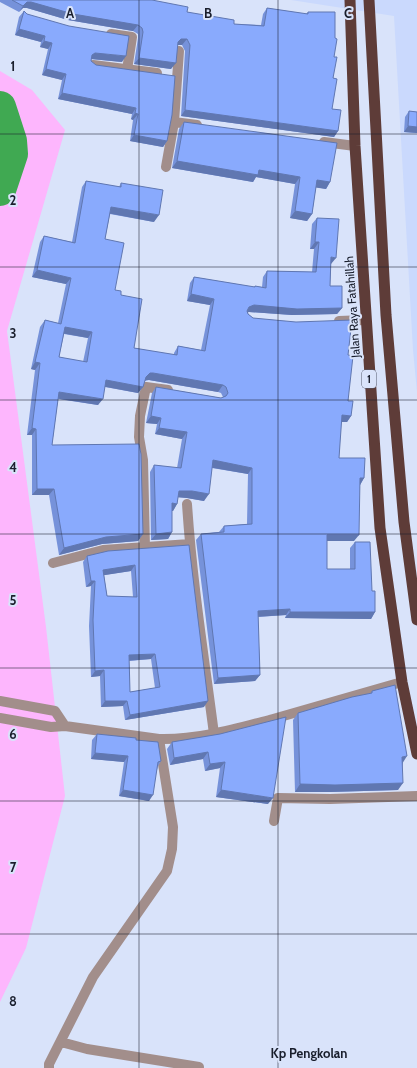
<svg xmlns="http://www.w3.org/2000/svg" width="417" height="1068" viewBox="0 0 417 1068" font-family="Cabin,sans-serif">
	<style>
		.built { fill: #cad9fd }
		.green { fill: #fdb6fd }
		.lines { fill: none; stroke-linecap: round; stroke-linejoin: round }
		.river { stroke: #40a952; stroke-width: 32 }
		.minor { stroke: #a28e8b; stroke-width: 10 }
		.tertiary { stroke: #a28e8b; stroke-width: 10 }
		.trunk { stroke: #5e3c38; stroke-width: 11 }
		.wall { fill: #7692da; fill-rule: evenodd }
		.shaded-wall { fill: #6077b1 }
		.building { fill: #89aafd; stroke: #6077b1; fill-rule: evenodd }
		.grid { fill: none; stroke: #191e2c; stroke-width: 1; stroke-opacity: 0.55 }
		.labels { text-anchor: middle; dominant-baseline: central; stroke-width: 4; stroke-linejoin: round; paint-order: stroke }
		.shield { fill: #d9e3fa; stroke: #53596a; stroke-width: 1 }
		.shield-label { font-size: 11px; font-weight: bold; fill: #191e2c }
		.street-label { font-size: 12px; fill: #191e2c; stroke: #d9e3fa }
		.neighbourhood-label { font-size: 13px; font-weight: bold; fill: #191e2c; stroke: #d9e3fa }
		.grid-label { font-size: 13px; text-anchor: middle; font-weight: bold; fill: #191e2c; stroke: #d9e3fa; stroke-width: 4; stroke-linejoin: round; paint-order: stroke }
	</style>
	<rect width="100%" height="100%" fill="#d9e3fa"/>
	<path class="built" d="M291,0H417V392L413,350L394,16Z"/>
	<path class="green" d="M0,71L32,90L65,130L7,331L46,627L65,796L26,948L0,1002Z"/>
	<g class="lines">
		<path class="river" d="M0,107L11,141L12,154L0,190"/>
		<path class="minor" d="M111,34L132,37L127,70
			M93,65L157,73
			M174,122L197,125
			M324,142L355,146
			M166,167L174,122L179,51
			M339,321L365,320
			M187,504C192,581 204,657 214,734
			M145,548L143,460L139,437L140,416L146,387L168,390
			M53,563L103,550L190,544
			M274,821L278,798L330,799L417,796
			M61,1042L87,1049L199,1067
			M49,1068V1064L93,977L167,871L172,849L173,827L159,739"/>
		<path class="tertiary" d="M0,701L55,711L65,726
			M0,718L51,727L65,726L159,739C198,740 235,729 273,719C316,707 359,694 402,682"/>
		<path class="trunk" d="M350,0L355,146L380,528L402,682L417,754
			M369,0L386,315L404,522L417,620"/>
	</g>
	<path class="wall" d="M0,0H152L187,12L234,24L261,25L263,14L267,8L306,14L308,12L334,57L332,109L338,131L334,137L181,116L185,51L182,45H177L171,69L134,64L138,38V34L133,31L68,20L27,8H23L19,12L0,2Z
		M24,11L27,14L122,62L91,59V61L167,141L163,147L130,141L133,120L131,119L132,114L58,99L62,80L42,75L48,49L40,47L41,42L15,35L19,17Z
		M409,111L417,112V133L404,132L405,117Z
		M184,122L330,182L326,189L316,187L312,214L307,221L290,218L295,184L256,177L253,182L172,168L179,129Z
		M86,181L119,187L121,183L154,222L110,214L105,239L115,290L121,295L134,348L174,355V353L178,346L201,350L210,305L187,301L190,283L194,277L254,287L255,286L262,287L263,277L267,271L312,272L314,249H310L312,224L317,218L331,264L330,286L342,308L337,314L292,315L249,312H247L248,314L253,318L348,355V401L351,416L347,422H341L339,458L364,478L360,485L354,541H327V569H350V548L355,542L372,591L375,612L371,619L285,618L286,615L258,617L260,675L255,681L214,684L196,540L201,534L219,532L224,526L247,524L248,474L212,468L204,501L187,498L178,497L177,504L173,511H172V532L168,539L151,540L150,472L154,465L177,468L182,439L155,434L157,424L146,423L152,393L156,387L221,398L223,397L221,393L218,392L149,380L145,381L143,387L138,393L105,387L98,405L58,399L52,445L143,534L138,541L102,544L59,555L49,495H32V435H27L35,370L31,369L40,327L45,320L58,323L66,284L32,277L40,242L44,236L72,242L82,187ZM64,334L88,338L83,362L59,357Z
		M189,545L204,707L125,720L123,706L101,707L100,676L91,677L89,626L91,586L86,587L83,562L87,556ZM131,571L133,597L107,596L104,575ZM151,659L155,688L130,692L129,661Z
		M372,691L403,763L398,790L330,792H295L293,720L298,713L370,694Z
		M97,734L136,740L161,761L158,766L149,801L119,796L124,762L91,759L92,740Z
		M220,734L268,804L216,797L220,768L205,771L203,759L170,765L167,749L172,742Z"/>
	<path class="shaded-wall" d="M27,2H31L138,25L133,31L68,20L27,8H23L19,12L23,6Z
		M19,29L45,36L41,42L15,35Z
		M181,39H187L182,45H177L178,42Z
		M44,41L52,43L48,49L40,47Z
		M95,53L126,56L122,62L91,59L92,55Z
		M139,58L176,63L171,69L134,64Z
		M46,69L66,74L62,80L42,75Z
		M62,93L136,108L132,114L58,99Z
		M185,110L338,131L334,137L181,116Z
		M135,113L138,114L133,120L131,119Z
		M408,126L417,127V133L404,132Z
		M134,135L167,141L163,147L130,141Z
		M177,161L259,170L300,177L295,184L256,177L253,182L172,168Z
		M317,180L330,182L326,189L312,187Z
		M111,207L159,215L154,222L107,213Z
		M295,211L312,214L307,221L290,218Z
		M315,242H319L314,249H310Z
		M331,257L336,258L331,264H327Z
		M37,270L71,278L66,284L32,277Z
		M191,294L214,299L210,305L187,301Z
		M254,305L342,308L337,314L292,315L249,312L244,314L249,307Z
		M65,327L92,332L88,338L61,333Z
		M35,362L40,363L35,370L31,369Z
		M150,373H153L223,385L218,392L149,380H146L141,383L146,377Z
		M106,380L143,387L138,393L101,386Z
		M59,392L103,399L98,405L54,398Z
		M342,415L351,416L347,422H337Z
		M151,416L161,418L157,424L146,423Z
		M32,428L36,429L32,435H27Z
		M159,428L187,432L182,439L155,434Z
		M213,460L252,468L248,474L208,467Z
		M360,478H364L360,485Z
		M37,489H54L49,495H32Z
		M179,491H192L209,494L204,501L187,498L174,497Z
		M172,503L177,504L173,511L167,510Z
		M172,532L168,539L151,540L156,534Z
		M143,534L138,541L102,544L59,555L64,548L106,537Z
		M327,535H359L354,541H322Z
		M135,565L131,571L99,576L103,570Z
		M91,581H95L91,586L86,587Z
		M290,609L286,615L253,617L258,611Z
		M290,612H375L371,619L285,618Z
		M155,654L151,659L124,661L129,655Z
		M104,670L100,676L91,677L95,671Z
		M260,675L255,681L214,684L218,678Z
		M105,701H127L123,706L101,707Z
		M208,701L204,707L125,720L130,715Z
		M208,752L203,759L170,765L174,758Z
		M95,753L128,756L124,762L91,759Z
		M407,756L402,764V757Z
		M225,762L220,768L205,771L210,764Z
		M403,783L398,790L330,792H295L300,784Z
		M123,790L153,795L149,801L119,796Z
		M221,790L273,798L268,804L216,797Z"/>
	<path class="building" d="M12,0H152L188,7L187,12L234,20V24L264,26L267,8L308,14V12H335V38L337,39L334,57H337L333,78L337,79L332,109L341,110L338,131L185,110L190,45L187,39H181L178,42L176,63L139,58L143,32L142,28L138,25L73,14L31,2H27L23,6Z
		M24,11L27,14L69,26L129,36L126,56L95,53L92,55L91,61L96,65L175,76L172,115L167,141L134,135L138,114L135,113L136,108L62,93L66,74L46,69L52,43L44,41L45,36L19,29Z
		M409,111L417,112V127L408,126Z
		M184,122L337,143L330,182L317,180L312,214L295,211L300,177L259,170L258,175L177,161Z
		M86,181L121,187V183L163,190L159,215L111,207L105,239L124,243L115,290L121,291V295L142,299L134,348L177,355L178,346L205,351L214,299L191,294L194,277L255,287V286L266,288L267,271L316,272L319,242H315L317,218L339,219L336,258L331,257L330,286H342V308L297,309L254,305L249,307L247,311L248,314L253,318L296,322L352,320L348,355L353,356L348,401H353L351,416L342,415L339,458H365L364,478H360L359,535H327V569H355V542H370L372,591H375V612H290V609L258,611L260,675L218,678L201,534L224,532V526L252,524V468L213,460L209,494L192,491H179L177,504L172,503V532L156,534L154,465L181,468L187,432L159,428L161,418L151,416L156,387L221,398L226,396L228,393L226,387L223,385L153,373H150L146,377L143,387L106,380L103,399L59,392L52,445L139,444L141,454L143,534L106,537L64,548L54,489H37L36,429L32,428L40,363L35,362L45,320L61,324L71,278L37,270L44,236L75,243ZM65,327L92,332L87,362L59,357Z
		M189,545L208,701L130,715L127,701H105L104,670L95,671L93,620L95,581H91L87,556L108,551ZM135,565L137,597L107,596L103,570ZM155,654L160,687L130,692L129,655Z
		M395,685L407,756L402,757L403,783L335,785L300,784L298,713L352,697L372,693V691Z
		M286,717L273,798L221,790L225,762L210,764L208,752L174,758L172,742L220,734Z
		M97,734L136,738V740L158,742L161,761L158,762L153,795L123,790L128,756L95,753Z"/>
	<path class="grid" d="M139,0V1068M278,0V1068M0,134H417M0,267H417M0,400H417M0,534H417M0,668H417M0,801H417M0,934H417"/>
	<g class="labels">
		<rect class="shield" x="362" y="370" width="14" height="18" rx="3"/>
		<g class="shield-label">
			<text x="369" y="379">1</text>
		</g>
		<g class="street-label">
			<text transform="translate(352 307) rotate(-94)">Jalan Raya Fatahillah</text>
		</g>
		<g class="neighbourhood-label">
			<text x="309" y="1053">Kp Pengkolan</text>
		</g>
	</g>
	<g class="grid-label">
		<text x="70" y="18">A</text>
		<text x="208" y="18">B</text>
		<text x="348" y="18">C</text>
		<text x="13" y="71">1</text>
		<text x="13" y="205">2</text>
		<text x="13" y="338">3</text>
		<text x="13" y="472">4</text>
		<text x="13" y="605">5</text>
		<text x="13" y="739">6</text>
		<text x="13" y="872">7</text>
		<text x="13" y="1006">8</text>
	</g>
</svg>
